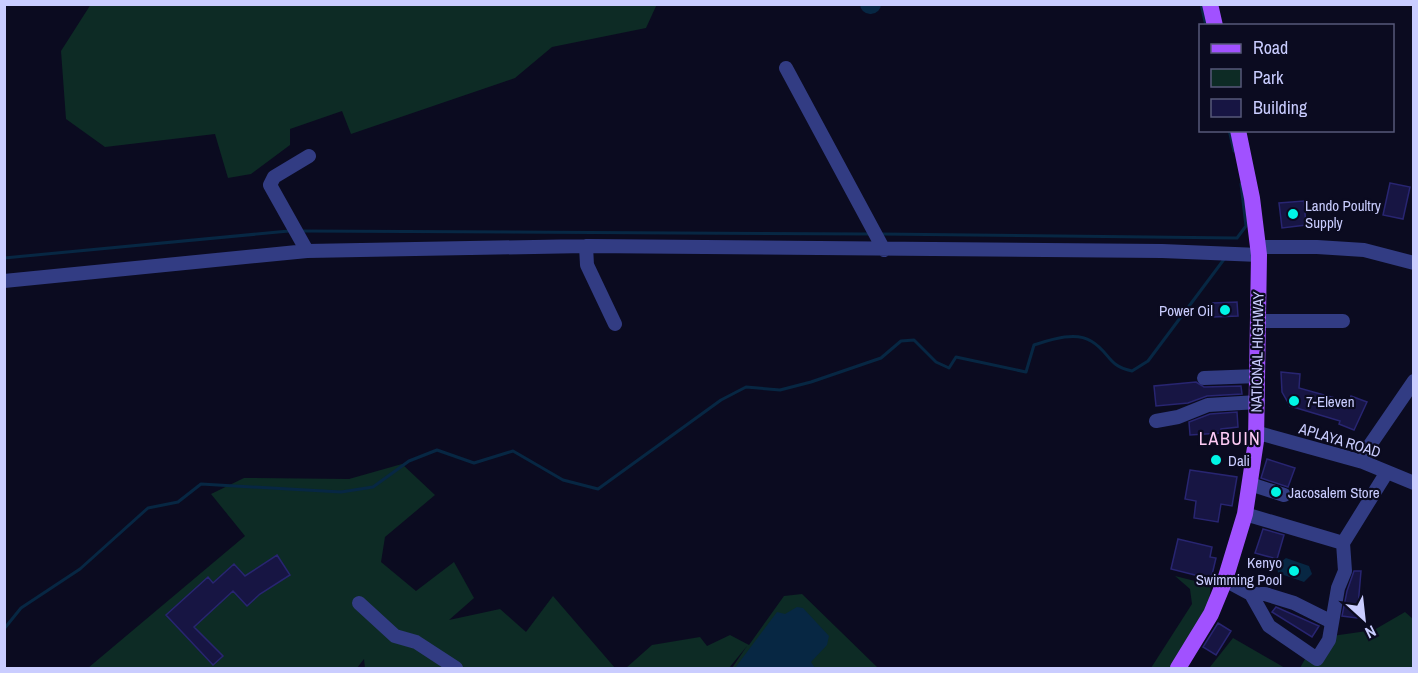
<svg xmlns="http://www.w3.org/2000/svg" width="1418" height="673" viewBox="0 0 1418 673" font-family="'Archivo Narrow',sans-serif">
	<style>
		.green { fill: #0d2b25 }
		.water { fill: #072743 }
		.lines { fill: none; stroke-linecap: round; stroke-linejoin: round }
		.stream { stroke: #072743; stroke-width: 3 }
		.river { stroke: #072743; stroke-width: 20 }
		.building { fill: #171543; stroke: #282571; stroke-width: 1.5 }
		.minor { stroke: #323c83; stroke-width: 14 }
		.major { stroke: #a151ff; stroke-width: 16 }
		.poi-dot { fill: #00f5e5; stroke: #0b0b20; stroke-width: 2 }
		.labels { text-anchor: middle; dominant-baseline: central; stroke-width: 4.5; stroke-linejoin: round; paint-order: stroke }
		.poi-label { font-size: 15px; fill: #cacdff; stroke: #0b0b20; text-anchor: start }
		.street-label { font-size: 15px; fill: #cacdff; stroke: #0b0b20 }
		.quarter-label { font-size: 18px; letter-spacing: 1.5px; fill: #ffccf5; stroke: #0b0b20 }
	</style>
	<rect width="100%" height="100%" fill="#0b0b20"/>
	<path class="green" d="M91,4H657L646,28L552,47L515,78L351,134L342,111L290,129V145L251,174L228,178L215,134L105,147L66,119L61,51Z
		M402,464L435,495L385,537L381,562L416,591L454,562L474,598L449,620L500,609L526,632L553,596L615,668H365L364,659L357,668H88L245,536L211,494L244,478L349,479Z
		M1175,576L1211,585L1208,609L1171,668H1151L1192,604L1190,589Z
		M802,594L878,668H732L747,646L729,668H626L652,645L700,637L707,646L730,635L749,645L784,596Z
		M1405,612L1413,619V668H1300L1305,659L1332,636L1374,630Z
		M1233,638L1285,668H1212L1210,667Z"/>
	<path class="water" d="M1286,558L1309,566L1312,574L1304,582L1278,573L1277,565Z
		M797,607L803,608L829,636L827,645L811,662L815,668H735L777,612L785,614Z"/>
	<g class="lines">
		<path class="stream" d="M1201,4L1206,26
			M1229,130L1234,151
			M302,231L871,234
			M881,234L1237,238L1246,226L1241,184
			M4,258L289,231
			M4,629L21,608L80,569L148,508L178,502L201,484L341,492L373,487L409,461L437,450L474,463L513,451L563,480L598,489L721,400L746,387L780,390L811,382L881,358L901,341L914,340L936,362L949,368L956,357L1026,372L1034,345C1050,340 1075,331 1091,341C1110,352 1107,366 1132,371L1148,361L1225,258"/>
		<path class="river" d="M870,4H871"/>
	</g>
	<path class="building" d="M1390,183L1410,187L1403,219L1383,215Z
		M1304,201L1306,225L1282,228L1279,203Z
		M1237,302L1238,316L1213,317V303Z
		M1281,372L1300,374L1299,388L1349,402L1351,396L1367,402L1354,430L1339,424L1340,421L1290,406L1282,392Z
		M1196,382L1204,387L1241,386L1242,394L1207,396L1188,403L1156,406L1154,386Z
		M1237,412L1238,427L1221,429V433L1190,435L1189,422L1210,414Z
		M1267,459L1295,468L1288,487L1261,478Z
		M1190,470L1237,477L1232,506L1221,504L1218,522L1194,518L1196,501L1185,499Z
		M1263,529L1284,535L1277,559L1255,553Z
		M1178,539L1212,547L1210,557L1216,558L1211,579L1171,569Z
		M277,555L290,575L260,594L247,606L233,591L194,627L223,656L213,665L166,615L208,577L213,583L234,564L245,576Z
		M1354,571H1361L1357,618L1342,616L1347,591Z
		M1276,607L1319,626L1312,637L1272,612Z
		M1218,623L1231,631L1216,655L1203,647Z"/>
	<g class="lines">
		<path class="minor" d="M786,68L884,250
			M586,246L587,265L615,324
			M1258,247H1317L1364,250L1414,263
			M307,251L270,185L274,177L309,156
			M4,281L307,251L586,246L1162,251L1259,255
			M1258,321H1343
			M1204,378L1258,376
			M1156,421L1178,417L1208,405L1258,402
			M1255,432L1363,462L1414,483
			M1363,462L1370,445L1414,381
			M1250,484L1284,495
			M1245,514L1343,543
			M1225,580L1251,594H1265L1294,603L1332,622
			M1251,594L1269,626L1317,659L1329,640L1338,588L1345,571L1343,543L1387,472
			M359,603L395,636L416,642L456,668"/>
		<path class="major" d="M1210,4L1215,26
			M1178,668L1211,614L1225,580L1245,514L1256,441L1259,255L1252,198L1238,130"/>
	</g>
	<g class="poi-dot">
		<circle cx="1293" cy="214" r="6"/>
		<circle cx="1225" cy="310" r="6"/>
		<circle cx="1294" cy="401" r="6"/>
		<circle cx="1216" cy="460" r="6"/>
		<circle cx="1276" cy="492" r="6"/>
		<circle cx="1294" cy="571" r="6"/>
	</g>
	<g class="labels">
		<g class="poi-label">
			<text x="1305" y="205">Lando Poultry<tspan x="1305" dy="17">Supply</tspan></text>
			<text x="1213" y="310" text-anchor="end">Power Oil</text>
			<text x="1306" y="401">7-Eleven</text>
			<text x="1228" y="460">Dali</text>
			<text x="1288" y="492">Jacosalem Store</text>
			<text x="1282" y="562" text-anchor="end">Kenyo<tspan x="1282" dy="17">Swimming Pool</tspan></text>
		</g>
		<g class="street-label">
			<text transform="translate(1257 352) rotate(-89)">NATIONAL HIGHWAY</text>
			<text transform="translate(1340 440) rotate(17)">APLAYA ROAD</text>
		</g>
		<g class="quarter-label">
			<text x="1230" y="438">LABUIN</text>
		</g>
	</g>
	<rect width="1418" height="673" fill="none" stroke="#cacdff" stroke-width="12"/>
	<rect x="1199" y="24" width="195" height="108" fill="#0b0b20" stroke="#575979" stroke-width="1.5"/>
	<rect x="1211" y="44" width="30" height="9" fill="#a151ff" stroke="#575979" stroke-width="1.5"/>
	<text x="1253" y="54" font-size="18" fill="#cacdff">Road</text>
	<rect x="1211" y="69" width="30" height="18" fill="#0d2b25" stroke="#575979" stroke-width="1.5"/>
	<text x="1253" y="84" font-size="18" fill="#cacdff">Park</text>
	<rect x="1211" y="99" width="30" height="18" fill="#171543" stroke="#575979" stroke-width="1.5"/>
	<text x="1253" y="114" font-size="18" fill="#cacdff">Building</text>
	<g transform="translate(1364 619) rotate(153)" stroke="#0b0b20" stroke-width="4.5" paint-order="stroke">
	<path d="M0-4.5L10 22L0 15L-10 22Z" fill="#cacdff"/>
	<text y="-9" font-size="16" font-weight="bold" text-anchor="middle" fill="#cacdff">N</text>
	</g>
</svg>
